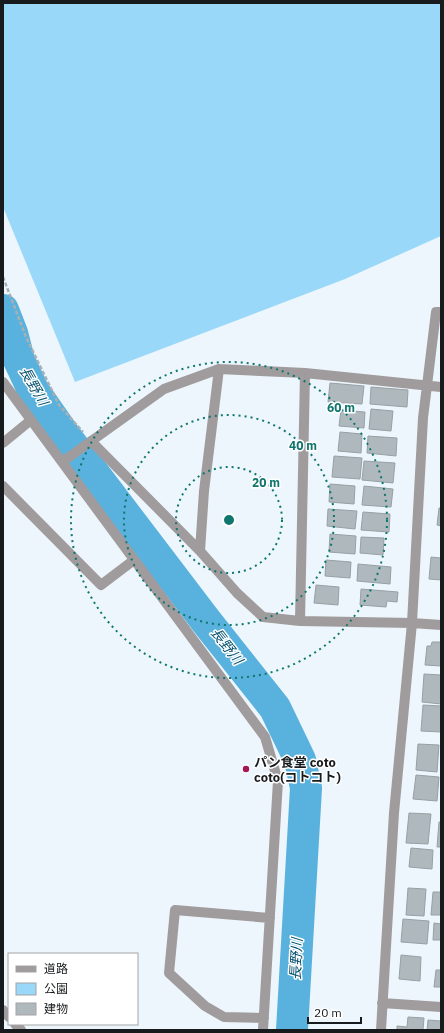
<svg xmlns="http://www.w3.org/2000/svg" width="444" height="1033" viewBox="0 0 444 1033" font-family="'IBM Plex Sans','Noto Sans JP',sans-serif">
	<style>
		.green { fill: #9ad8fa }
		.lines { fill: none; stroke-linecap: round; stroke-linejoin: round }
		.river { stroke: #59b1dd; stroke-width: 32 }
		.building { fill: #aeb8bd; stroke: #96a0a5 }
		.path { stroke: #a8b0b5; stroke-width: 2.5; stroke-dasharray: 4 2; stroke-linecap: butt }
		.street { stroke: #a09b9c; stroke-width: 10 }
		.ring { fill: none; stroke: #0f766e; stroke-width: 2; stroke-dasharray: 2 4 }
		.poi-dot { fill: #a51658; stroke: #fff; stroke-width: 1.5 }
		.labels { text-anchor: middle; dominant-baseline: central; stroke-width: 3; stroke-linejoin: round; paint-order: stroke }
		.poi-label { font-size: 13px; font-weight: bold; fill: #181b1d; stroke: #fff; text-anchor: start }
		.water-label { font-size: 14px; font-style: italic; fill: #06516e; stroke: #fff }
		.centre { fill: #0f766e; stroke: #fff; stroke-width: 2 }
		.ring-label { font-size: 12px; text-anchor: middle; font-weight: bold; fill: #0f766e; stroke: #fff; stroke-width: 3; stroke-linejoin: round; paint-order: stroke }
	</style>
	<rect width="100%" height="100%" fill="#ecf6fc"/>
	<path class="green" d="M3,3H441V236L345,279L75,382L3,207Z"/>
	<g class="lines">
		<path class="river" d="M3,310L12,333L19,360L33,390L63,433L206,621L275,708L300,760L306,788L292,1030"/>
	</g>
	<path class="building" d="M330,383L364,386L362,404L328,402Z
		M371,387L408,390L407,407L370,404Z
		M371,409L393,411L391,431L369,429Z
		M341,410L365,412L364,428L339,426Z
		M340,432L362,434L361,453L338,451Z
		M368,436L397,438L396,456L367,453Z
		M334,456L362,458L360,479L332,477Z
		M364,461L395,463L393,483L362,480Z
		M330,484L355,486L354,504L329,502Z
		M364,486L393,489L391,507L362,505Z
		M439,508H441V526L437,525Z
		M328,509L357,511L355,529L327,526Z
		M363,512L390,514L389,532L361,530Z
		M330,534L356,536L355,554L329,552Z
		M361,537L384,538L383,555L360,553Z
		M431,557L441,558V580L429,579Z
		M326,560L351,562L350,578L325,576Z
		M358,564L391,567L390,584L357,581Z
		M316,585L339,587L338,605L314,603Z
		M361,589L398,592L397,602L387,601L386,607L360,605Z
		M432,642H441V666L425,665L427,646H431Z
		M424,674L441,675V704L422,702Z
		M423,705L441,706V732L421,731Z
		M418,744L439,745L437,772L416,770Z
		M416,775L439,777L437,801L413,799Z
		M409,813L431,814L428,844L406,843Z
		M439,822H441V847H437Z
		M411,848L433,850L432,869L409,867Z
		M408,888L426,889L424,916L406,915Z
		M433,892H441V915H431Z
		M403,919L429,921L427,944L401,942Z
		M434,923L441,924V940H433Z
		M401,955L421,957L420,981L399,979Z
		M436,970H441V987H434Z
		M408,1017L424,1018L423,1030H397V1026L407,1027Z
		M428,1020L441,1021V1030H427Z"/>
	<g class="lines">
		<path class="path" d="M3,277L26,337L59,405L83,432"/>
		<path class="street" d="M219,369L204,491L200,551L237,593L263,617L300,621L412,623L441,625
			M3,382L265,737L278,781L263,1030
			M91,441L200,551
			M3,443L31,420
			M62,462L164,389L219,369L305,373L441,387
			M3,486L101,585L134,560
			M300,621L305,373
			M382,1003L441,1007
			M3,1010L9,1017
			M264,1018L224,1017L205,1006L169,973L175,910L270,918
			M15,1024L21,1030
			M381,1030L394,813L412,623L423,418L436,312H441"/>
	</g>
	<g class="ring">
		<circle cx="229" cy="520" r="53"/>
		<circle cx="229" cy="520" r="105"/>
		<circle cx="229" cy="520" r="158"/>
	</g>
	<circle class="poi-dot" cx="246" cy="769" r="4"/>
	<g class="labels">
		<g class="poi-label">
			<text x="254" y="762">パン食堂 coto<tspan x="254" dy="15">coto(コトコト)</tspan></text>
		</g>
		<g class="water-label">
			<text transform="translate(34 386) rotate(60)">長野川</text>
			<text transform="translate(227 646) rotate(52)">長野川</text>
			<text transform="translate(296 959) rotate(-87)">長野川</text>
		</g>
	</g>
	<circle cx="229" cy="520" r="6" class="centre"/>
	<g class="ring-label">
		<text x="341" y="412">60 m</text>
		<text x="303" y="450">40 m</text>
		<text x="266" y="487">20 m</text>
	</g>
	<rect width="444" height="1033" fill="none" stroke="#181b1d" stroke-width="8"/>
	<rect x="8" y="953" width="130" height="72" fill="#ffffff" stroke="#a3a4a5"/>
	<rect x="16" y="966" width="20" height="6" fill="#a09b9c" stroke="#a3a4a5"/>
	<text x="44" y="973" font-size="12" fill="#181b1d">道路</text>
	<rect x="16" y="983" width="20" height="12" fill="#9ad8fa" stroke="#a3a4a5"/>
	<text x="44" y="993" font-size="12" fill="#181b1d">公園</text>
	<rect x="16" y="1003" width="20" height="12" fill="#aeb8bd" stroke="#a3a4a5"/>
	<text x="44" y="1013" font-size="12" fill="#181b1d">建物</text>
	<path d="M308 1017v6h53v-6" fill="none" stroke="#181b1d" stroke-width="2"/>
	<text x="314" y="1017" font-size="12" fill="#181b1d" stroke="#ffffff" stroke-width="3" paint-order="stroke">20 m</text>
</svg>
